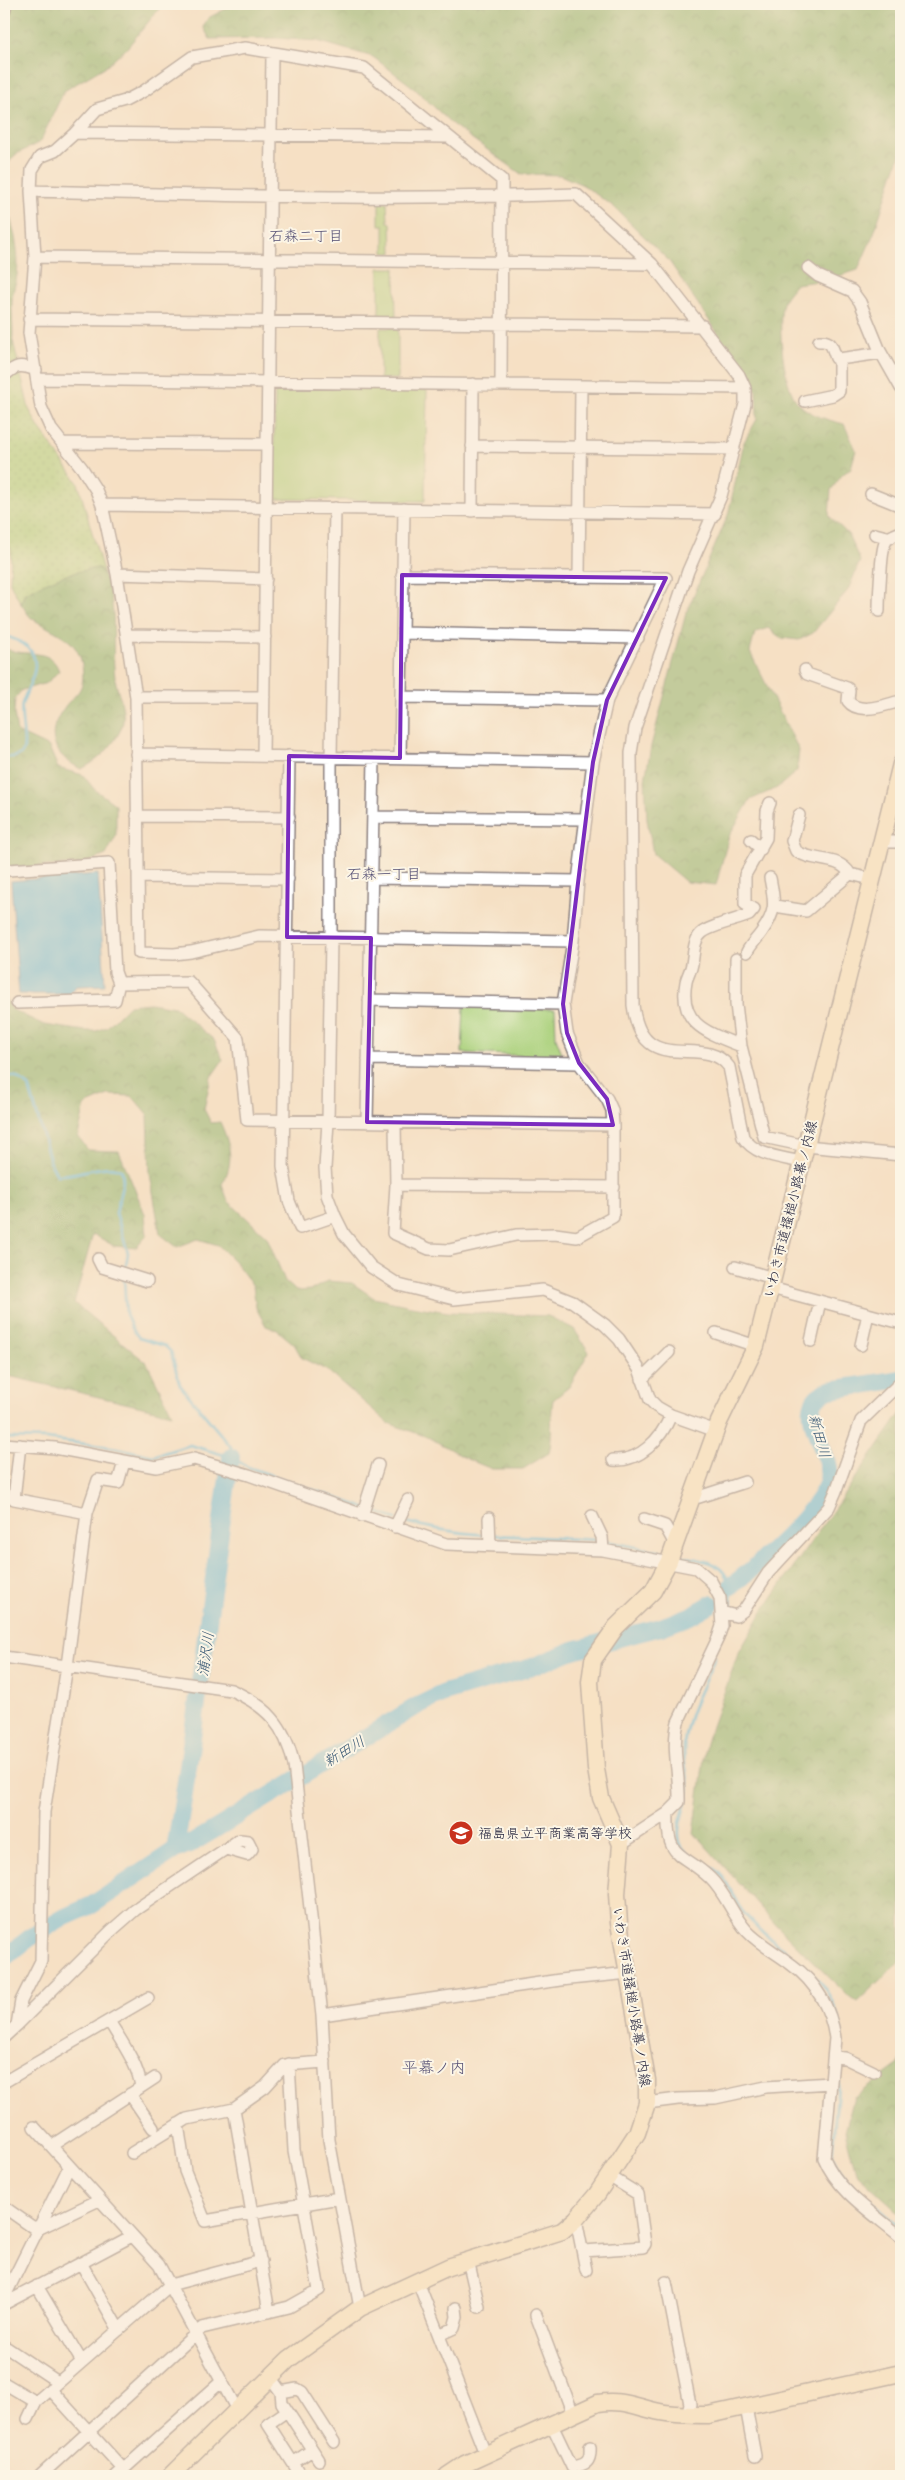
<svg xmlns="http://www.w3.org/2000/svg" width="905" height="2480" viewBox="0 0 905 2480" font-family="Delius,'Klee One',sans-serif">
	<style>
		.grass { fill: url(#grass-dots); stroke: #66795a }
		.forest { fill: url(#forest-crowns); stroke: #546a52 }
		.park { fill: #a9d07a; stroke: #66795a }
		.water { fill: #61bbde; stroke: #426e8c }
		.lines { fill: none; stroke-linecap: round; stroke-linejoin: round }
		.stream { stroke: #61bbde; stroke-width: 3 }
		.river { stroke: #61bbde; stroke-width: 18 }
		.street-casing { stroke: #8c8180; stroke-width: 14 }
		.secondary-casing { stroke: #8c8180; stroke-width: 19 }
		.street { stroke: #fff; stroke-width: 11 }
		.secondary { stroke: #fae7c3; stroke-width: 16 }
		.marked { fill: none; stroke: #7b2cbf; stroke-width: 4; stroke-linejoin: round }
		.labels { text-anchor: middle; dominant-baseline: central; stroke-width: 4; stroke-linejoin: round; paint-order: stroke }
		.street-label { font-size: 14px; fill: #22223b; stroke: #fcf5e5 }
		.poi-label { font-size: 14px; fill: #22223b; stroke: #fcf5e5; text-anchor: start }
		.neighbourhood-label { font-size: 15px; fill: #565175; stroke: #fcf5e5 }
		.water-label { font-size: 15px; font-style: italic; fill: #385874; stroke: #fcf5e5 }
		.quarter-label { font-size: 16px; fill: #565175; stroke: #fcf5e5 }
	</style>
	<defs>
		<pattern id="grass-dots" width="8" height="8" patternUnits="userSpaceOnUse" patternTransform="scale(1.25)"><rect width="8" height="8" fill="#a9d07a"/><path d="M2 2h.1M6 6h.1" fill="none" stroke="#91b26a" stroke-width="1.8" stroke-linecap="round"/></pattern>
		<pattern id="forest-crowns" width="20" height="18" patternUnits="userSpaceOnUse" patternTransform="scale(1.25)"><rect width="20" height="18" fill="#86b26a"/><path d="M2 6a3 3 0 1 1 6 0M12 15a3 3 0 1 1 6 0" fill="none" stroke="#6d9058"/></pattern>
	</defs>
	<rect width="100%" height="100%" fill="#fcf5e5"/>
	<filter id="ink" filterUnits="userSpaceOnUse"><feTurbulence type="fractalNoise" baseFrequency=".02" numOctaves="2"/><feDisplacementMap in="SourceGraphic" scale="10" xChannelSelector="R" yChannelSelector="G"/><feConvolveMatrix kernelMatrix="1 2 1 2 8 2 1 2 1" color-interpolation-filters="sRGB"/></filter>
	<filter id="wash" filterUnits="userSpaceOnUse"><feTurbulence type="fractalNoise" baseFrequency=".0096" numOctaves="4" result="noise"/><feDisplacementMap in="SourceGraphic" scale="20" xChannelSelector="R" yChannelSelector="G"/><feGaussianBlur stdDeviation="1.12" result="paint"/><feColorMatrix in="noise" values="0 0 0 0 0 0 0 0 0 0 0 0 0 0 0 0 0 1.4 0 .05"/><feComposite in="paint" operator="in"/></filter>
	<g filter="url(#wash)">
		<rect width="100%" height="100%" fill="#f5e0c4"/>
		<path class="grass" d="M13,341L29,409L39,428L78,483L104,574L99,568L24,594L21,604L10,583L11,549L4,537V365L10,357Z"/>
		<path class="forest" d="M4,4H163L127,48L108,65L64,91L40,142L15,155L4,169Z
			M235,4H896L901,10V151L874,233L858,270L826,280L796,284C792,290 785,296 783,303C777,322 783,390 799,404C811,416 829,420 844,424L856,450L851,468L842,475L831,490L829,516L848,534L860,561L848,590L813,633L799,640L781,638L768,628L755,633L750,652L799,750L797,771L777,788L750,800L729,836L716,885L686,882L653,854L647,819L645,780L651,746L686,613L728,515L744,442L757,419L756,390L669,261L614,207L583,185L560,175L521,174L453,125L413,87L373,57L317,41L277,38L210,39L203,27L208,18Z
			M4,214L10,217C15,234 20,257 17,275C16,284 12,292 12,301C11,324 18,346 4,365Z
			M99,568C121,598 110,643 115,677C117,696 130,714 119,733C111,748 97,762 81,769C53,755 44,735 64,708C68,701 78,695 81,687C84,680 83,668 81,660C74,636 52,632 33,619C28,616 25,609 21,604L24,594C48,580 72,571 99,568Z
			M4,648C25,658 51,646 59,671L47,683L22,690L15,698L14,713L17,732L49,747L58,768L83,775L94,789L116,805V836L106,855L82,864L4,868Z
			M4,997L13,1010L44,1025L86,1031H96L107,1027L129,1005L150,1003L175,1007L214,1040L223,1060L211,1077L204,1109L211,1123L220,1122C230,1144 235,1162 222,1184L228,1201L267,1237L285,1281L296,1291L311,1290L328,1281L352,1283L374,1298L411,1306L448,1312L548,1316L574,1329L589,1352L569,1387L553,1400C550,1419 553,1435 549,1453L523,1469H492L467,1459L430,1438L388,1423L328,1371L302,1358L294,1344L277,1330L266,1326L256,1308L253,1286L235,1262L218,1245L198,1239L177,1247L160,1234L150,1174L148,1115L132,1096L108,1095L85,1105L78,1136L88,1150L119,1151L145,1214L147,1235L136,1248L114,1246L93,1234L74,1303L147,1363L172,1414L4,1375Z
			M901,1413V1960L857,2002L845,1993L777,1926L694,1833L706,1743L738,1654L764,1609Z
			M901,2059V2214L856,2173L845,2131L854,2097L899,2064Z"/>
		<path class="park" d="M379,202H387L388,222L391,223L392,253H384V225H379Z
			M379,268H395L396,319H379Z
			M380,328H398V379H380Z
			M280,386L427,390L425,501L273,499L275,391Z
			M464,1007L555,1009L556,1038L562,1053L554,1057L462,1053Z"/>
		<path class="water" d="M98,874L105,985L76,986L70,994H19L11,881Z"/>
		<g class="lines">
			<path class="stream" d="M4,635C12,639 24,641 30,650C43,667 27,687 22,704C19,716 28,746 22,753C17,758 10,757 4,757
				M4,1075L16,1077L29,1086L51,1164L57,1175C75,1177 109,1160 122,1171L123,1181L116,1213L128,1253L125,1271
				M124,1277L126,1314L132,1328L139,1338L165,1346L171,1352L180,1385L231,1447V1457
				M4,1438L46,1439L118,1448L153,1456L190,1445L231,1457L248,1467L396,1519
				M402,1521C430,1529 457,1533 486,1535
				M493,1535L599,1540
				M605,1541L667,1553
				M676,1555C700,1560 726,1560 730,1588C731,1597 732,1603 731,1611
				M715,1657C703,1688 684,1717 684,1750C683,1763 689,1776 688,1788C688,1806 672,1830 682,1847C689,1860 709,1863 719,1873C730,1883 734,1901 743,1912C786,1964 846,1972 841,2055
				M840,2061L832,2156L846,2180L901,2228"/>
			<path class="river" d="M731,1586C756,1567 821,1510 828,1480C834,1450 787,1405 830,1390L901,1379
				M175,1850C197,1720 211,1588 231,1457
				M4,1958L31,1937L65,1917L92,1905L175,1850L194,1842L417,1706L444,1693L532,1667L573,1650L661,1627L690,1616L711,1604"/>
		</g>
	</g>
	<g filter="url(#ink)">
		<g class="lines">
			<defs>
				<path id="street" d="M4,12L6,4
					M75,133L447,137
					M31,191C213,195 394,201 576,194L652,264L739,375L745,388V404L721,496L688,571L635,728L631,753L633,1005C642,1081 704,1031 729,1067L743,1137C755,1156 781,1157 801,1162
					M35,257L652,264
					M808,268L818,276L852,291L860,302L880,351L901,388
					M29,319L703,326
					M819,341C832,340 832,347 836,358L839,359L881,353
					M4,376C16,365 20,364 36,370
					M38,379L745,388
					M501,384L502,180L364,68L245,48L192,57L144,91L125,101L97,109L75,133L55,151L40,157L32,170L31,191L35,257L29,333L41,407L51,429L82,468L96,490L102,505L117,574L136,697L139,953L174,954L191,952L259,936L573,941
					M805,401L833,395L839,391V359
					M63,443L267,444
					M472,446L734,449
					M871,494L901,506
					M102,505L715,514
					M335,508L331,757V938L328,1122L325,1168L327,1195L335,1216L344,1234L371,1267L399,1285L454,1299L543,1290L573,1302L605,1325L619,1339L639,1369L650,1400L657,1407L671,1415L716,1431
					M472,511L473,384
					M875,534L890,538
					M117,574L266,579
					M579,577L581,386
					M879,611C879,599 881,551 885,543C887,537 896,534 901,532
					M402,633L638,638
					M127,635L265,637
					M805,670L807,674L847,688L849,690L848,701C859,716 887,704 901,701
					M136,697H264
					M401,697L607,700
					M136,754L593,762
					M263,756L272,53
					M289,756L283,1166L289,1201L300,1228L335,1216
					M400,758L404,509
					M799,815L792,841L796,851C813,863 839,855 850,874L871,879
					M137,816L289,817
					M373,817L586,819
					M751,840L761,849
					M881,842H901
					M8,870L109,863L115,972L119,983L115,1000L17,1003
					M138,877L288,879
					M372,878L578,881
					M775,906L806,911L850,874
					M747,952C751,944 756,940 761,933C777,911 775,903 770,878
					M736,959V1004L741,1046L764,1137L806,1146L901,1155
					M119,983L189,982L238,1038L247,1120L613,1125
					M369,1000L563,1004
					M741,1046C709,1033 678,1025 686,982C687,976 691,971 692,964C694,954 693,939 703,932C713,925 736,920 749,915L754,909L745,904V875L766,838L767,811L770,803
					M368,1059L579,1063
					M367,1122L374,758
					M395,1124L396,1185L393,1233L429,1249L449,1250L516,1235L555,1234L577,1237L613,1217V1125L612,1110L607,1099L579,1063L567,1033L563,1004L573,941L578,881L593,762L607,700L666,578L402,575
					M396,1185L614,1187
					M98,1259L102,1267L147,1281
					M735,1267L773,1278
					M771,1288L901,1323
					M716,1333L756,1346
					M811,1341L820,1301
					M861,1345L868,1314
					M642,1379L669,1352
					M4,1444L55,1448L156,1467L194,1459L249,1475L446,1544L603,1550L696,1568L711,1581L720,1598L722,1626L718,1638L678,1722C671,1749 680,1775 679,1802L668,1813C666,1861 682,1851 710,1878C725,1892 732,1915 747,1931C760,1945 777,1953 792,1965C816,1982 831,2009 835,2038L824,2158C838,2192 874,2214 901,2237
					M20,1445L14,1499L87,1513
					M613,1460C640,1462 661,1439 671,1415
					M692,1497H699L745,1482
					M362,1516L378,1465
					M592,1516L602,1537L603,1550
					M489,1518L490,1546
					M644,1519L665,1526L675,1544
					M395,1527L408,1500
					M721,1612L736,1616L744,1610L768,1573L829,1507L836,1491L861,1421L901,1382
					M4,1657L231,1690C267,1706 285,1725 294,1765L322,2015L329,2140L360,2308
					M621,1844L668,1813
					M322,2015L560,1980L629,1973
					M109,2021C121,2041 138,2064 141,2087
					M17,2025L111,1931L135,1910L236,1842L240,1840L248,1841L252,1849L247,1855L226,1849
					M4,2037L17,2025L21,2001L41,1961L44,1812L67,1666L87,1513L98,1480L118,1483L124,1462
					M834,2057L845,2058L874,2072
					M4,2082L148,1998
					M130,2094L153,2128
					M647,2103L678,2099L715,2098L766,2087L831,2083
					M234,2109L269,2312
					M178,2124L185,2171L205,2221L339,2198
					M34,2127L159,2265L237,2410
					M51,2146L155,2078
					M132,2153L187,2119L234,2109L265,2087L285,2065L325,2062
					M4,2207L31,2226L40,2228L99,2200
					M576,2219L586,2270
					M583,2251L643,2247L645,2244L638,2194L609,2176
					M468,2260L479,2307
					M81,2263L119,2330
					M418,2282L486,2456
					M666,2282L690,2404L687,2415
					M37,2286L82,2362
					M4,2298L69,2167
					M4,2304L132,2236
					M536,2315L573,2414
					M439,2335L454,2328L457,2317L456,2308
					M4,2346L58,2382
					M270,2377L281,2392L282,2403L319,2460
					M4,2383L36,2402
					M50,2389L123,2469
					M281,2392L297,2389L302,2392L334,2442
					M746,2407L755,2456
					M287,2411L268,2424L300,2474
					M28,2419L36,2402L170,2285L261,2261
					M552,2425L572,2467C586,2465 591,2462 590,2447
					M293,2463L312,2450
					M40,2476L202,2328L289,2307L319,2290L294,2150L289,2064
					M116,2476L222,2381"/>
				<path id="secondary" d="M170,2476L289,2359L360,2308L448,2267L562,2231L576,2219L597,2194L637,2133L647,2103V2080L619,1923L617,1894L621,1844L601,1798L596,1769L590,1682L593,1660L616,1627L653,1591L669,1561L719,1422L756,1346L901,764
					M447,2476L465,2464L598,2403C623,2399 636,2407 660,2412C676,2415 692,2415 708,2415L901,2373"/>
			</defs>
			<use href="#street" class="street-casing"/>
			<use href="#secondary" class="secondary-casing"/>
			<use href="#street" class="street"/>
			<use href="#secondary" class="secondary"/>
		</g>
	</g>
	<path d="M0 0H905V2480H0ZM402,575L666,578L607,700L593,762L563,1004L567,1033L579,1063L607,1099L613,1125L367,1122L371,938L287,937L289,756L400,758Z" fill="#f5e0c4" fill-opacity=".55" fill-rule="evenodd"/>
	<path class="marked" d="M402,575L666,578L607,700L593,762L563,1004L567,1033L579,1063L607,1099L613,1125L367,1122L371,938L287,937L289,756L400,758Z"/>
	<defs>
		<symbol id="school-disc" viewBox="-11 -11 22 22"><circle r="9.5" fill="#c8321e" stroke="#fcf5e5"/><path d="M0-5L7-2L0 1L-7-2ZM-4 1L0 2.5L4 1V4Q0 6-4 4Z" fill="#fff"/></symbol>
	</defs>
	<g fill-rule="evenodd">
		<use href="#school-disc" x="447" y="1819" width="28" height="28"/>
	</g>
	<g class="labels">
		<g class="street-label">
			<text transform="translate(790 1209) rotate(-76)">いわき市道搔槌小路幕ノ内線</text>
			<text transform="translate(632 1997) rotate(81)">いわき市道搔槌小路幕ノ内線</text>
		</g>
		<g class="poi-label">
			<text x="478" y="1833">福島県立平商業高等学校</text>
		</g>
		<g class="neighbourhood-label">
			<text x="306" y="235">石森二丁目</text>
			<text x="384" y="873">石森一丁目</text>
		</g>
		<g class="water-label">
			<text transform="translate(820 1436) rotate(75)">新田川</text>
			<text transform="translate(205 1654) rotate(-82)">浦沢川</text>
			<text transform="translate(344 1751) rotate(-31)">新田川</text>
		</g>
		<g class="quarter-label">
			<text x="434" y="2067">平幕ノ内</text>
		</g>
	</g>
	<rect width="905" height="2480" fill="none" stroke="#fcf5e5" stroke-width="20"/>
</svg>
